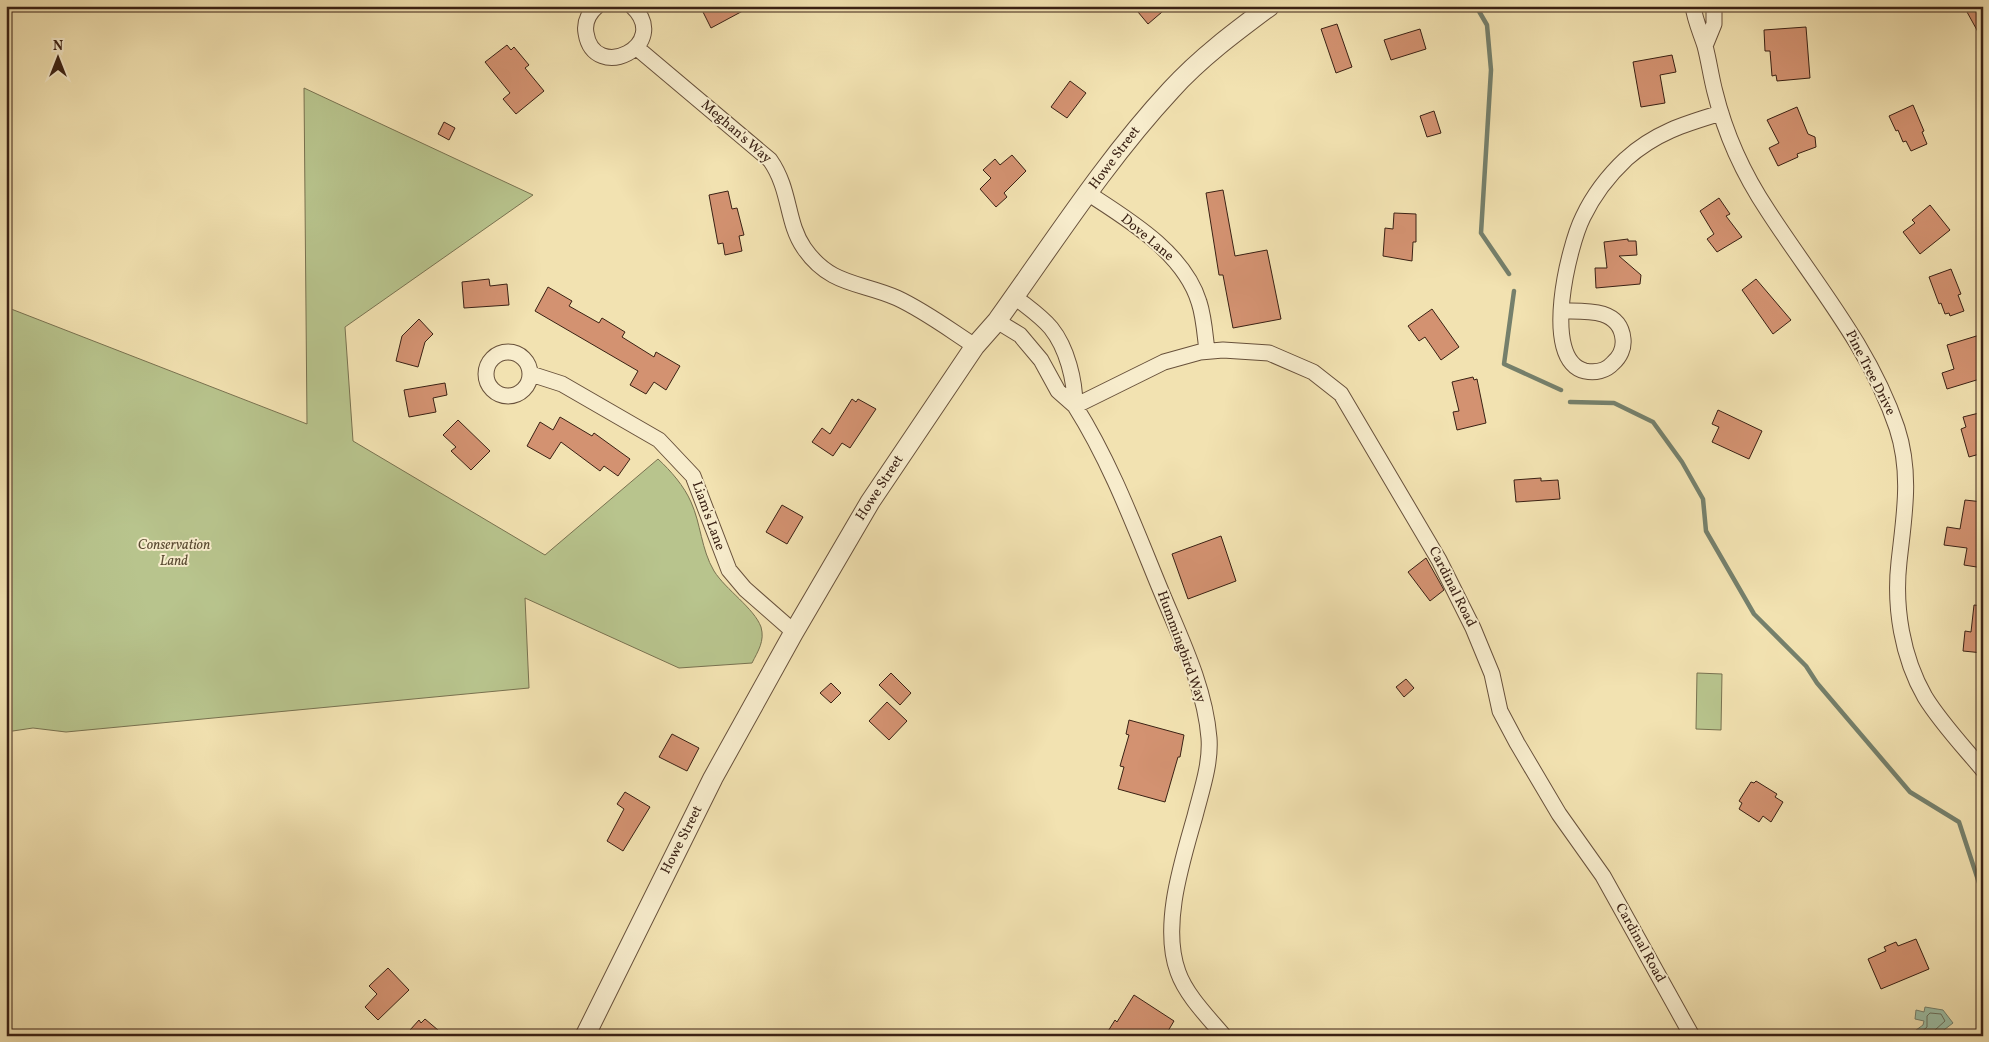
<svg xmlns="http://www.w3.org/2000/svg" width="1989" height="1042" viewBox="0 0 1989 1042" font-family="Vollkorn,serif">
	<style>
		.green { fill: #b8c48d; stroke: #797250 }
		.water { fill: #9cbfa6; stroke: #75806c }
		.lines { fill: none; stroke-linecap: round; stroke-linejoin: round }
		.shore { stroke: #6b705d; stroke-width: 1 }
		.stream { stroke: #75806c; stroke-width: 4.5 }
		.building { fill: #d39271; stroke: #3a2114 }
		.minor-casing { stroke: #68513b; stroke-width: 17 }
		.tertiary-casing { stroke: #68513b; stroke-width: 21 }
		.minor { stroke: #f7eccc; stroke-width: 15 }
		.tertiary { stroke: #f7eccc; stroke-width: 19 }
		.labels { text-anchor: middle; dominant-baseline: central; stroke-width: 4; stroke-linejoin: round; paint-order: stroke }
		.street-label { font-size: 14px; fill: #3a2114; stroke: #f7eccc }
		.park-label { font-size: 14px; font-style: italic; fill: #5a4a32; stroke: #f7eccc }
	</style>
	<rect width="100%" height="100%" fill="#f2e2b1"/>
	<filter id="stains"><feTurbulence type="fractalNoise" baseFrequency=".004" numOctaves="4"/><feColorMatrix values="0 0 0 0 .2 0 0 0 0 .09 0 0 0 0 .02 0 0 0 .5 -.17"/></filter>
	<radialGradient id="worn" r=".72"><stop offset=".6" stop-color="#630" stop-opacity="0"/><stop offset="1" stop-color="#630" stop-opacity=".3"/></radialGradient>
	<path class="green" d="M304,88L533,195L345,327L353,441L545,555L658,459C671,471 684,486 691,502C701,524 701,549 714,571C726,590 754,608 761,627C765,641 758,651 752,663L679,668L525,598L529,688L66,732L33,728L6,732V307L307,424Z
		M1697,673L1722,674L1721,730L1696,729Z"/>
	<path class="water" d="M1925,1007L1943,1010L1953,1023L1936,1036H1914L1912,1033L1923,1025L1924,1021L1915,1019L1916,1010L1924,1012Z"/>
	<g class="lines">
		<path class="shore" d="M1917,1036L1927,1027V1016L1930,1013L1941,1014L1945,1021L1935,1030L1934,1036"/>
		<path class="stream" d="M1476,6L1487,25L1491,70L1481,233L1509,274
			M1514,291L1504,364L1561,390
			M1570,402L1614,403L1653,422L1682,462L1703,499L1706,531L1754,614L1806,666L1817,683L1910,792L1959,822L1983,895"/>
	</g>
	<path class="building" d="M710,6H752L711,28L702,10Z
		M1133,6H1169L1148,24Z
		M1978,6H1983V41L1967,12Z
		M1337,24L1352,67L1336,73L1321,29Z
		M1806,27L1810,78L1777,81L1776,75L1772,76L1770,51H1765L1764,30Z
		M1420,29L1426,49L1391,60L1384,40Z
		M507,45L511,50L514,47L529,65L525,68L544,91L516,114L503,99L510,93L485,62Z
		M1672,55L1676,72L1660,75L1665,103L1641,107L1633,62Z
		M1070,81L1086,93L1067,118L1051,107Z
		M1913,105L1924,131L1922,132L1927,144L1911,151L1906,141L1903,142L1898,130L1896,131L1889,116Z
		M1797,107L1808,134L1815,137L1816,147L1797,154L1798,157L1778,166L1769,148L1779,143L1767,120Z
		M1434,111L1441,133L1427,137L1420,116Z
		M444,122L455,128L449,140L438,134Z
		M1012,155L1026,171L1004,193L1007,197L996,207L980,189L991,178L983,170L995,159L1000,165Z
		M1223,190L1235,256L1267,250L1281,319L1233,328L1223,275H1219L1206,193Z
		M728,191L732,209L737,208L744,235L739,236L742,251L725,255L723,243L718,244L709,195Z
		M1719,198L1730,214L1726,216L1742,237L1717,252L1707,239L1714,234L1700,211Z
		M1930,205L1950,230L1920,254L1903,232L1915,223L1912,220Z
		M1394,213L1416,214V242H1413L1412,261L1383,256L1385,228L1393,229Z
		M1628,239V241H1636L1637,255L1619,256L1641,275L1640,284L1596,288L1595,268H1607L1604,242Z
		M1951,269L1961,294L1958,295L1964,311L1950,316L1949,313L1945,314L1941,303L1939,304L1929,277Z
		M489,279L490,286L507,284L509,305L464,308L462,282Z
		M1756,279L1791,320L1773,334L1742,290Z
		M548,287L572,301L569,306L599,323L602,318L625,332L622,337L654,357L656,352L680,366L666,390L654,382L646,394L630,385L638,371L535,311Z
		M1432,309L1459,347L1441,360L1425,337L1419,341L1408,326Z
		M419,319L433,334L425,342L418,367L396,361L402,336Z
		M1983,334V378L1947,389L1942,373L1954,369L1947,345Z
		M1473,377L1474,380L1477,379L1486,423L1457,430L1453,412L1459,411L1452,382Z
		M445,383L447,395L433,398L436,412L409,417L404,390Z
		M852,399L856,402L858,399L876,409L850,448L842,443L833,456L812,442L822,428L830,434Z
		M1718,410L1762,431L1749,459L1712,442L1719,427L1712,424Z
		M1983,412V453L1969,457L1961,429L1966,427L1963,417Z
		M560,417L592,436L594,433L630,459L618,476L604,466L600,471L561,442L550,459L527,446L540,422L553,430Z
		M458,420L490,451L471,470L451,451L456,447L443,435Z
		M1541,478V481L1558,480L1560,499L1516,502L1514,480Z
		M1965,500L1983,502V568L1964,565L1967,548L1944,545L1947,527L1960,529Z
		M782,505L803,517L787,544L766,532Z
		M1221,536L1236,581L1188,599L1172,554Z
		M1426,558L1444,590L1430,601L1408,572Z
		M1974,605L1983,606V653L1963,651L1965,631L1971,632Z
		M891,673L911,693L900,705L879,685Z
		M1406,679L1414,688L1404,697L1396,687Z
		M831,683L841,693L831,703L820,693Z
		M887,702L907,721L889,740L869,721Z
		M1129,720L1184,735L1180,757H1178L1165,802L1118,789L1124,767L1120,766L1129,735L1126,734Z
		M672,734L699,748L687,771L659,757Z
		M1756,781L1777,794L1775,797L1783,802L1771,822L1763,816L1759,822L1739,809L1742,803L1739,801L1751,782L1754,783Z
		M625,792L650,807L623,851L607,841L624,809L617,804Z
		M1916,939L1929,969L1881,989L1868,959L1886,951L1884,947L1896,942L1898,946Z
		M388,968L409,990L378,1020L365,1007L377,994L369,986Z
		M1134,995L1174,1021L1165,1036H1105L1115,1020L1117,1022Z
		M425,1019L445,1036H410L413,1032L410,1030L419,1020L421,1023Z"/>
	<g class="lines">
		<defs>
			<path id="minor" d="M597,6C589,13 584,22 586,33C594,84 673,45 632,6
				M1693,6C1695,21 1701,33 1705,46C1709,61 1711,77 1715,92C1725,133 1744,175 1768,211C1814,282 1870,347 1897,428C1912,474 1904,516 1899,562C1894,607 1902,657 1925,697C1941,723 1963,746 1983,770
				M1705,46L1714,24V6
				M637,48L770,160C791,190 786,222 804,248C830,286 861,282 897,298C925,311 950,330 975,346
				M1089,194C1129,220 1184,253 1199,302C1204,317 1205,335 1207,351
				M1562,311C1585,311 1620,308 1623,339C1624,348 1620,357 1613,363C1606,371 1595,373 1585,371C1540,360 1569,245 1583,217C1593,196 1609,175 1626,159C1655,133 1684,124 1721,113
				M997,321L1020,335L1041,360L1058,391L1075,406C1075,380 1067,348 1051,328C1041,316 1026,306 1015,297
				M486 374a22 22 0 1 1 44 0a22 22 0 1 1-44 0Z
				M531,374L562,384L659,440L693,476L729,570L745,589L794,632
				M1224,1036C1208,1017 1186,995 1178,972C1161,926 1182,862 1195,816C1201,792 1211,764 1209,738C1205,687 1180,637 1161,591C1135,528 1111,463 1075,406L1164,362L1200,352L1223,350L1269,353L1313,372L1341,394L1439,560L1473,628L1492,674L1500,711L1517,743L1559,814L1603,876L1692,1036"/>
			<path id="tertiary" d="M585,1036L713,778L794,632L870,502L975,346L997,321C1053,243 1106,160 1171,90C1200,58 1235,32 1270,6"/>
		</defs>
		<use href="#minor" class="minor-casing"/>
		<use href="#tertiary" class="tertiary-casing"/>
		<use href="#minor" class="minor"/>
		<use href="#tertiary" class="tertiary"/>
	</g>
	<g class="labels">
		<g class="street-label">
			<text transform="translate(736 132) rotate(41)">Meghan's Way</text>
			<text transform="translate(1115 158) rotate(-53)">Howe Street</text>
			<text transform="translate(1147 238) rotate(40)">Dove Lane</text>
			<text transform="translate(1870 373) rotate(63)">Pine Tree Drive</text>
			<text transform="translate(880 488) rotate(-57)">Howe Street</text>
			<text transform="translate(708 516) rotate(70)">Liam's Lane</text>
			<text transform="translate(1452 587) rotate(63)">Cardinal Road</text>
			<text transform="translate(1181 647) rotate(70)">Hummingbird Way</text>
			<text transform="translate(682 840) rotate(-63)">Howe Street</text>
			<text transform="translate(1640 943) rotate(61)">Cardinal Road</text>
		</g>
		<g class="park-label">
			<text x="174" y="545">Conservation<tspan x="174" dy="16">Land</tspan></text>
		</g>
	</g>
	<rect width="1989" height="1042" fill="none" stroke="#f2e2b1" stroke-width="25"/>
	<rect x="8" y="8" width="1974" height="1027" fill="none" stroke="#3a2114" stroke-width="2.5"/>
	<rect x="12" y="12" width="1964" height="1017" fill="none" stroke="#3a2114"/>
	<g transform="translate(58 58)" stroke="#f7eccc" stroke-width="4" paint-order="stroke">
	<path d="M0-4L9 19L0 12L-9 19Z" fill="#3a2114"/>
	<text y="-8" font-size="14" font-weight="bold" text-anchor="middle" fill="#3a2114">N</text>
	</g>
	<rect width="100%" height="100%" filter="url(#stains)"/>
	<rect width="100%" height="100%" fill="url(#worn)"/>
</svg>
